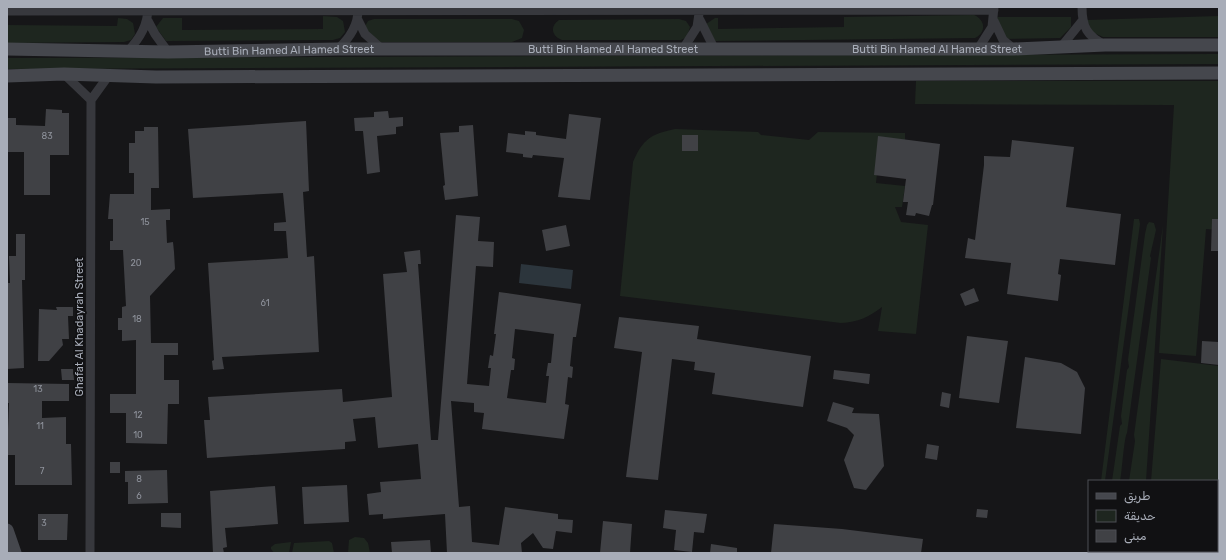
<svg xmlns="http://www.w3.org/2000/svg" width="1226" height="560" viewBox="0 0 1226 560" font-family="Rubik,'Noto Sans Arabic',sans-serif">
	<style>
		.green { fill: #1e261f }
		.water { fill: #2c353c }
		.building { fill: #404145; fill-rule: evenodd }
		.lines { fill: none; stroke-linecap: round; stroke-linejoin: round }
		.street { stroke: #37383d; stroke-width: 9 }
		.secondary { stroke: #45474d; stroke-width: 13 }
		.labels { text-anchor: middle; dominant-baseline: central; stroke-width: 3.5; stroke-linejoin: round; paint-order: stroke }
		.number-label { font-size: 9px; fill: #8e929b }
		.street-label { font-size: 11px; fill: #a8adb8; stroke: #111113 }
	</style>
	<rect width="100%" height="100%" fill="#161618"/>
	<path class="green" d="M974,15C986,20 986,33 975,38L715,41L706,24L715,18H718V29L844,27V17Z
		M323,16L337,17L343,21L345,32L340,38L333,40L166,41L156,27L163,18H182V30L323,29Z
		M1219,16V37H1103L1092,32L1087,20Z
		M996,17H1071V27L1060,38L1002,39Z
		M118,18L127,19L133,23L135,34L131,40L124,42L7,43V25L117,26Z
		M374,19H512L519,21L524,30L522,38L512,42H374L364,28L368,21Z
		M679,19L686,21L690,27L687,37L681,40H562C551,36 550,26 559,20Z
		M1216,54H1219V64H1217L7,69V58Z
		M916,81H1219V230L1206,229L1196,356L1159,353L1174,105L915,104Z
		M675,129L758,132L761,135L809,140L818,132L905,133V144L880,142L876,183L905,186L902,207H895L901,222L928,225L916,334L878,331L882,307C869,317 858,322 841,323L620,296L633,162C643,139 651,134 675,129Z
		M1134,219H1139L1140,224L1105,481H1101Z
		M1149,222L1154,223L1156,230L1150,256L1151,258L1127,433C1124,437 1122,473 1120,481H1112L1120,426L1122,424L1121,416L1127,370L1129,367L1128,360L1145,234L1147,225Z
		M1163,225L1146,481H1129L1135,441L1134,435Z
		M1161,359L1219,366V553H1145V551H1217V481H1151Z
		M355,537L364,538L368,543L370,553H348L349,540Z
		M329,541L332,543L334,553H292L294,543Z
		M291,542L289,553H274L271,549V547L275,544Z"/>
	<path class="water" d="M521,264L573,270L571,289L519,283Z"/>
	<path class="building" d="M46,109L62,110V113H69V155H50V195H24V152H7V118H16V125L45,126Z
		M388,111L389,118L403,117V126L396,127V134L377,136L380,172L367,174L363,131H355L354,118L374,117V112Z
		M569,114L601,118L590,200L558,197L564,158L533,155L532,158L523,157V154L506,152L508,133L525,135V131L536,132V135L566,139Z
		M306,121L309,191L303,192L307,257L314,256L319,352L222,357L224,369L213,370L212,361L214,360L208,263L288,258L286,231H274V223L286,222L283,193L193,198L188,129Z
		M473,125L478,196L445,200L443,186L445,185L440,133L459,132V126Z
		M144,127H158L159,188H151V210L170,209V220H166L167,243L173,242L174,252L175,269L150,296L151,343H178V355H164V380H179V404H168L167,444L126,443V413H110V394H136V340L122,341V330H118V318H122V307L126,306L123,250H110V241H113V219H108L110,194H134V173H129V143H135V131H144Z
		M682,135H698V151H682Z
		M878,136L940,144L933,205H932L929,216L916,213L915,216L906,215L908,202H903L906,179L874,175Z
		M1012,140L1074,147L1066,207L1121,214L1115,265L1060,259L1058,274L1061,275L1058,301L1007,294L1011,263L965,258L968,238L975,240L984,165V156L1010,157Z
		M456,215L480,217L478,241L494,242L493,267L476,266L467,384L489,386L491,368H488L490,355L493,356L496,334H494L499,292L581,304L576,337H573L570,366L573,367L572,378L568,377L565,404L569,405L564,439L482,429L484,413L474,412V403L451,401L459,507L470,506L472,542L499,545L505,507L558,514V519L573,520L572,533L556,531L553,549L543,548L533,533L521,543L522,553H447L445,514L383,519V514L369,515L367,494L381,492L380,482L421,479L418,444L378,448L375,417L353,419L356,441L345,442V449L207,458L204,420H210L208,397L342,389L343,402L392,397L383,274L407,272L404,252L420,250L421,264H418L431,440H438ZM515,329L554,334L551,363H548L546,376H549L546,403L507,398L511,370H514L515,359L512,358Z
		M1212,219H1219V251H1211Z
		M566,225L570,246L546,251L542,230Z
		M16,234H25V280H22L24,368L7,369V283H10L9,256H16Z
		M974,288L979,301L965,306L960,294Z
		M56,307H73V316H68L69,339H62L63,345L49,361H38L39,309L57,310Z
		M619,317L699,326L697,339L811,356L803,407L712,394L715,373L694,370L695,362L672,359L658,480L626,477L642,352L614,348Z
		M967,336L1008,341L999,403L959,398Z
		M1202,341L1219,342V365L1201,363Z
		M1025,357L1061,363L1077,372L1085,388L1081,434L1016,428Z
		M61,369H73L74,380H62Z
		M834,370L870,374L869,384L833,379Z
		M7,383L69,384V401H42V418L66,417V444H71L72,485H15V455H7L9,403H7Z
		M942,392L951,394L949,408L940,406Z
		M833,402L854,408L852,413L879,414L884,466L866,490L854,488L844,460L854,435L847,428L827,421Z
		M927,444L939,446L937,460L925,458Z
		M110,462H120V473H110Z
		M167,470L168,503L128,504V482H125V471Z
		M347,485L349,522L304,524L302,487Z
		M275,486L278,524L225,528L227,547L223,548L224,553H213L210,491Z
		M977,509L988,510L987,518L976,517Z
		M665,510L707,514L704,533L694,532L692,552L674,550L676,530L663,528Z
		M161,513H181V528L161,527Z
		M38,514H68L67,540H38Z
		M603,521L632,524L630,553H600Z
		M774,524L842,529L923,539L921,553H771Z
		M430,540L431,553H392L391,542Z
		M711,544L737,548V553H710Z"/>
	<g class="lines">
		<path class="street" d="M1082,7C1082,27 1087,36 1105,45
			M7,11L994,10
			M358,20L365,34L382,49
			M700,20L715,50
			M148,21L155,34L168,52
			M994,21L1003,40L1014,49
			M1061,47L1082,21
			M338,49C351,37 359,24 358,7
			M683,49L697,27L700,7
			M978,49L992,27L994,7
			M128,51C140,38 148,25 148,7
			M64,74L91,100
			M90,553L91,100L109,75"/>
		<g class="secondary">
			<path id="s1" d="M7,49L168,52L338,49H1014L1105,45H1219"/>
			<path d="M7,76L64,74L156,77L1219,73"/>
			<path d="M7,530L15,553"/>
		</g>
	</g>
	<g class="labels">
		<g class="number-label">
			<text x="47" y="136">83</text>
			<text x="145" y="222">15</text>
			<text x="136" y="263">20</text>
			<text x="265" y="303">61</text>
			<text x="137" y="319">18</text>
			<text x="38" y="389">13</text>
			<text x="138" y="415">12</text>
			<text x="40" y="426">11</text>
			<text x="138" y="435">10</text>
			<text x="42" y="471">7</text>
			<text x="139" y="479">8</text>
			<text x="139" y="496">6</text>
			<text x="44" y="523">3</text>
		</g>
		<g class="street-label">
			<text stroke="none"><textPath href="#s1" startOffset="606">Butti Bin Hamed Al Hamed Street</textPath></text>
			<text stroke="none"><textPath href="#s1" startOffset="930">Butti Bin Hamed Al Hamed Street</textPath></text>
			<text stroke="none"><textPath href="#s1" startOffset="282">Butti Bin Hamed Al Hamed Street</textPath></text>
			<text transform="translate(79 327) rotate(-90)">Ghafat Al Khadayrah Street</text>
		</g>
	</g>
	<rect width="1226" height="560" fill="none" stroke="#a8adb8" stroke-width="16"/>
	<rect x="1088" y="480" width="130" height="72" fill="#111113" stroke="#4d4f55"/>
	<rect x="1096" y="493" width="20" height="6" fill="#45474d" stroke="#4d4f55"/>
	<text x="1124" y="500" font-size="12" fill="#a8adb8">طريق</text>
	<rect x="1096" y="510" width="20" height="12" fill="#1e261f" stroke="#4d4f55"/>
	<text x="1124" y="520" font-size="12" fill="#a8adb8">حديقة</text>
	<rect x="1096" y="530" width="20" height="12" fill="#404145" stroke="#4d4f55"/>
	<text x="1124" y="540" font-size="12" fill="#a8adb8">مبنى</text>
</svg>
